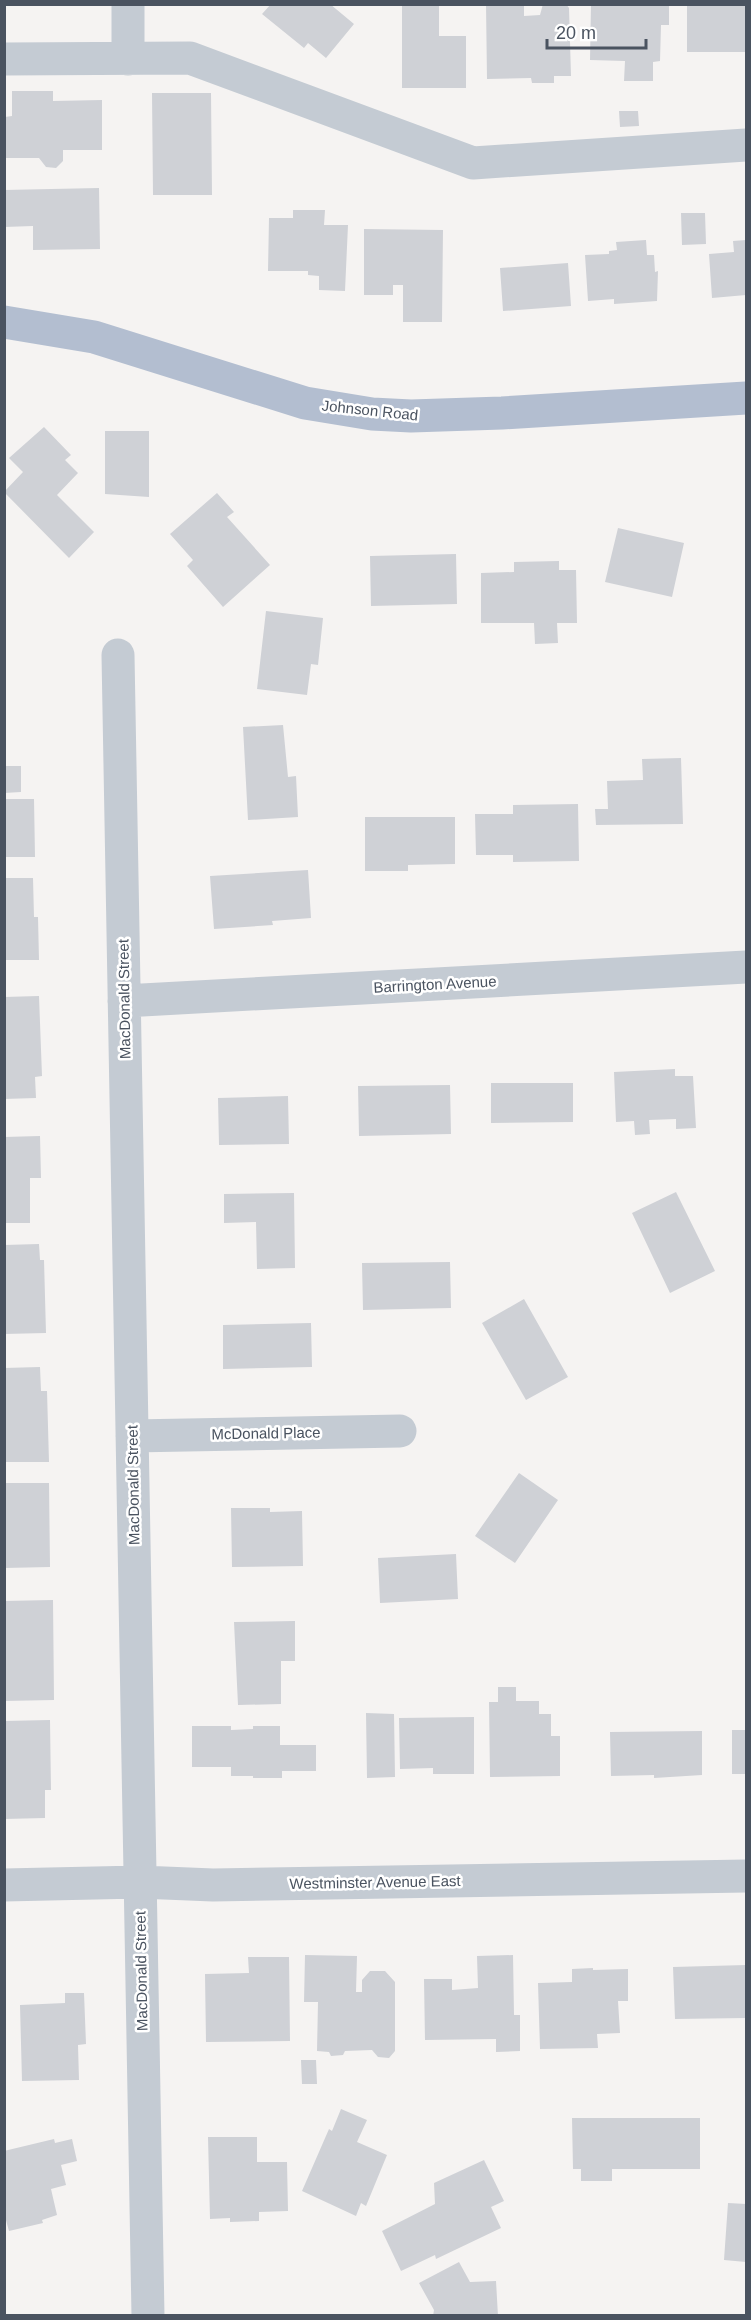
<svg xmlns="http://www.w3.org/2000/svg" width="751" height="2320" viewBox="0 0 751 2320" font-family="Arial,sans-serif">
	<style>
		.building { fill: #cfd1d6 }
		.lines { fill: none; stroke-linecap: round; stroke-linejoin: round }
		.minor { stroke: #c4cbd3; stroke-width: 33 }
		.major { stroke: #b3bed0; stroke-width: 33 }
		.labels { text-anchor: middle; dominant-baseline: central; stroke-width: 5; stroke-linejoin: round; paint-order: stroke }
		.street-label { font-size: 15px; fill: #4a5360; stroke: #fff }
	</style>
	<rect width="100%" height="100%" fill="#f5f3f2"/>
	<path class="building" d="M271,4H330L354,24L326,58L308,43L304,48L262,14Z
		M402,4H439V36H466V88H402Z
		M486,4H524V16L540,15L543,4H566L569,8L571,76H554V83H532L531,78L487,79Z
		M591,4H669V25H661L660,61L653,62V81H624L625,61L590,60Z
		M687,4H746V52H687Z
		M12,91H53V101L102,100V150H63V161L56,168L46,167L39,158H5V117L12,116Z
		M152,93H211L212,195H153Z
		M619,111H638L639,126L620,127Z
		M99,188L100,249L33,250V226L4,227V190Z
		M293,210H325L324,225H348L345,291L319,290V276L308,275V271H268L269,218H293Z
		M681,213H705L706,244L682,245Z
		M364,229L443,230L442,322H403V285H393V295H364Z
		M646,240L647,255H654L655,272L658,271L657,301L614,304V299L588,301L585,255L609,254V251L617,250L616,242Z
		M746,240V295L712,298L709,254L734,252L733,241Z
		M568,263L571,306L503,311L500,268Z
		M44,427L71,455L65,460L78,473L57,495L94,532L69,558L4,492L23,472L9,458Z
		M105,431H149V497L105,494Z
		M217,493L234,512L227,517L270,565L223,607L187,566L193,560L170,534Z
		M618,528L684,543L672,597L605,582Z
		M456,554L457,604L371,606L370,556Z
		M559,561V570H576L577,623H557L558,643L535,644L534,623H481V573L514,572V562Z
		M266,611L323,618L318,665L311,664L307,695L257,689Z
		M283,725L288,777L296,776L298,817L248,820L243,727Z
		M681,758L683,824L596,825L595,809H608L607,781L643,780L642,759Z
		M4,766H21V792L4,793Z
		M4,799H34L35,857H4Z
		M578,804L579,861L513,862V855H476L475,814H513V805Z
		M365,817H455V864L408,865V871H365Z
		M308,870L311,918L272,921L273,925L214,929L210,876Z
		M4,878H33L34,917H38L39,960H4Z
		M39,996L42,1076L35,1077L36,1098L4,1099V997Z
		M675,1069V1076H693L696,1128L676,1129V1119L649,1120L650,1134L635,1135L634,1121L616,1122L614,1072Z
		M491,1083H573V1122L491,1123Z
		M450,1085L451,1134L359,1136L358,1086Z
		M288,1096L289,1144L219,1145L218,1098Z
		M40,1136L41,1178H30V1223H4V1137Z
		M676,1192L715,1271L670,1293L632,1213Z
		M294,1193L295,1268L257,1269L256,1222L224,1223V1194Z
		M39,1244L40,1260H44L46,1333L4,1334V1245Z
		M450,1262L451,1308L363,1310L362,1263Z
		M524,1299L568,1377L526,1400L482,1323Z
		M311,1323L312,1367L223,1369V1325Z
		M40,1367L41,1391H47L49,1462H4V1368Z
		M519,1473L558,1500L515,1563L475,1536Z
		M4,1483H49L50,1567L4,1568Z
		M231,1508H270V1512L302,1511L303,1566L232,1567Z
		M456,1554L458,1599L380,1603L378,1558Z
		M53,1600L54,1700L4,1701V1601Z
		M295,1621V1661H281V1704L238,1705L234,1622Z
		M498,1687H516V1701H539V1714H551V1736H560V1776L490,1777L489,1702H498Z
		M366,1713L394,1714L395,1777L367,1778Z
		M474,1717V1774H433V1768L400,1769L399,1718Z
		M50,1720L51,1790H45V1818L4,1819V1721Z
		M192,1726H231V1730L253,1729V1726H280V1745H316V1771H282V1778H253V1776H231V1767H192Z
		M732,1730H746V1774H732Z
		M702,1731V1775L654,1778V1775L611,1776L610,1732Z
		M305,1955L357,1956L356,1992H362V1980L370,1971H385L395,1982V2051L389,2058L378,2057L372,2050L345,2051L343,2055L331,2056L329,2052L317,2051L318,2002H304Z
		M513,1955L514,2015H520V2051L496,2052V2039L425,2040L424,1979H452V1990L478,1988L477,1956Z
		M248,1957H289L290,2041L206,2042L205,1974L249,1973Z
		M746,1965V2018L675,2019L673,1967Z
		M593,1968V1970L628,1969V2001H618L620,2033L597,2034L598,2048L540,2049L538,1983L572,1982V1969Z
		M65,1993H84L86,2044L78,2045L79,2080L22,2081L20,2005L65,2003Z
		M301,2060H316L317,2084H302Z
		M341,2109L367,2120L357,2142L387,2155L366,2206L361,2203L356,2216L302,2191L329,2129L332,2131Z
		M572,2118H700V2169H612V2181H581V2169H573Z
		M208,2137H257V2162H287L288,2211L259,2212V2221L230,2222V2218L210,2219Z
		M54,2139L55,2143L72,2139L77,2161L61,2165L66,2185L51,2189L57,2215L42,2220L43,2223L9,2231L4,2213V2151Z
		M484,2160L504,2201L491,2207L501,2228L436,2259L435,2255L401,2271L382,2231L435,2204L434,2183Z
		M728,2203L746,2204V2262L724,2260Z
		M459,2262L470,2282L496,2281L498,2316H433L434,2310L419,2283Z"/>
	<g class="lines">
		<path class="minor" d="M128,4V59
			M4,59L190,58L473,163L746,145
			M118,655L148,2316
			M124,1001L746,967
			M132,1436L400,1431
			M4,1885L140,1882L213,1885L746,1876"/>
		<path class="major" d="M4,322L94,337L305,403L372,414L411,416L502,413L746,398"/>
	</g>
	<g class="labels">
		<g class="street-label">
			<text transform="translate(370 410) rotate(6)">Johnson Road</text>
			<text transform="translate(435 984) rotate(-3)">Barrington Avenue</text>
			<text transform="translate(124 999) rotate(-91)">MacDonald Street</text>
			<text transform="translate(266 1433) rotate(-1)">McDonald Place</text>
			<text transform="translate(133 1485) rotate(-91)">MacDonald Street</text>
			<text transform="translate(375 1882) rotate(-1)">Westminster Avenue East</text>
			<text transform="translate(141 1971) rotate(-91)">MacDonald Street</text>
		</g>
	</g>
	<rect width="751" height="2320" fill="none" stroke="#4a5360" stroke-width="12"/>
	<path d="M547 39v9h99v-9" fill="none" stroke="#4a5360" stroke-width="3"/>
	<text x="556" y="39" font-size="18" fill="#4a5360" stroke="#ffffff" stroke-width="4.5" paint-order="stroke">20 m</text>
</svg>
